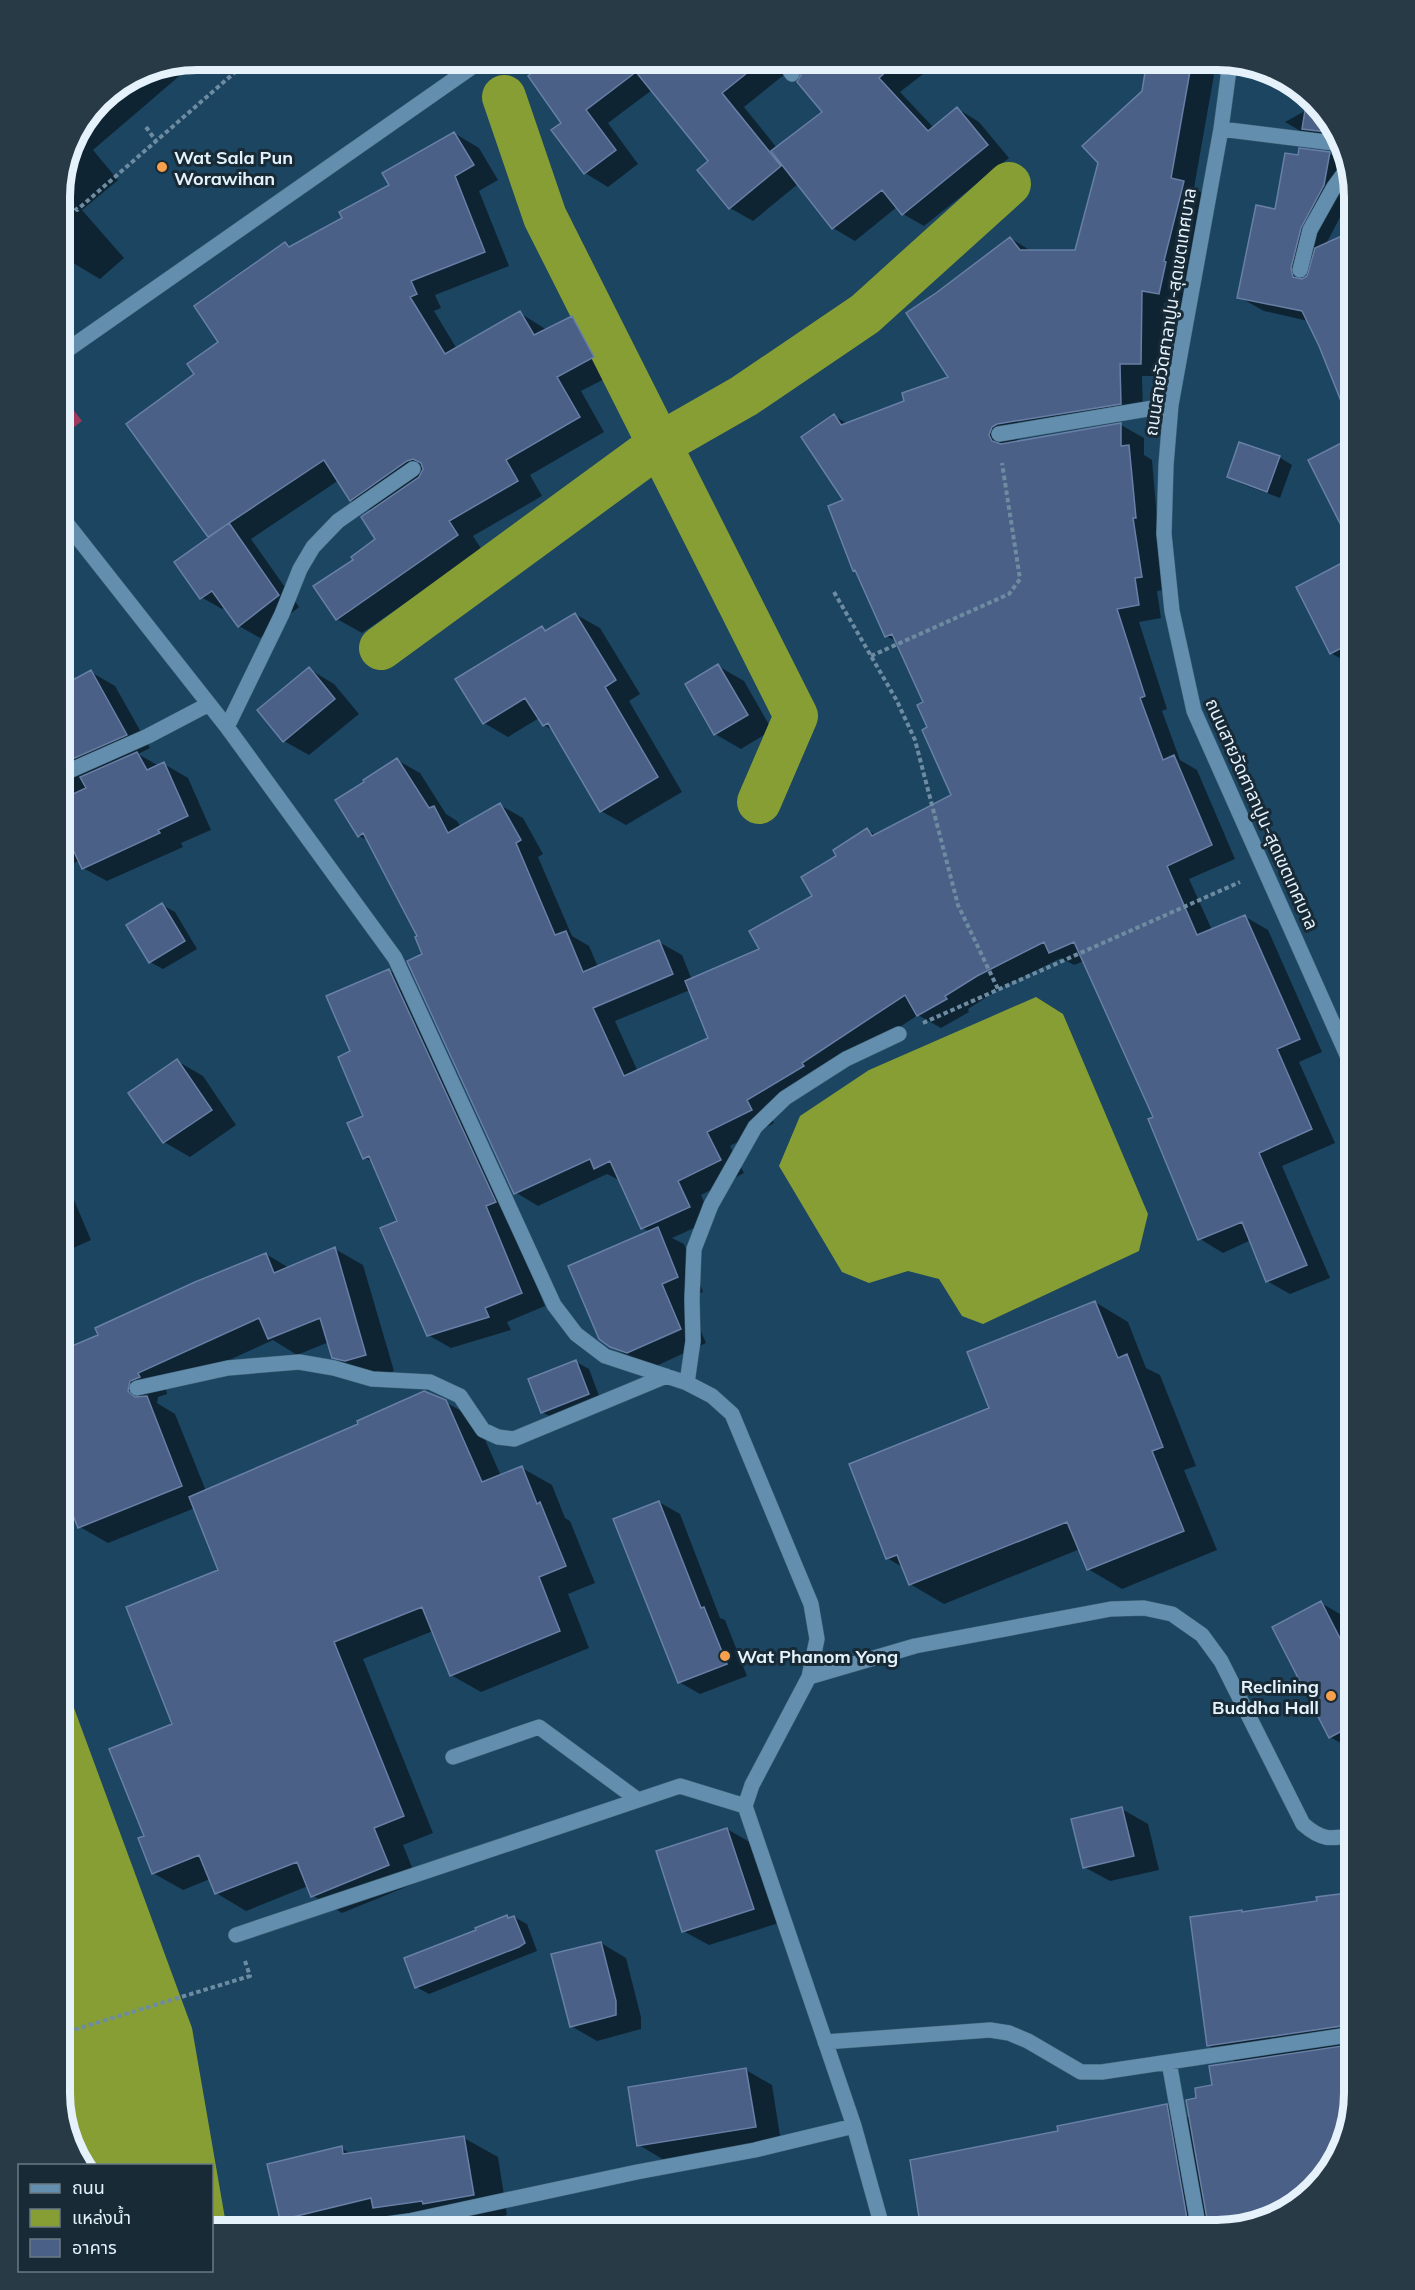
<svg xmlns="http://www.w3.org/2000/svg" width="1415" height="2290" viewBox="0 0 1415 2290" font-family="Mulish,'Noto Sans Thai',sans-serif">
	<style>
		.green { fill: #9c3a5e }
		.water { fill: #879e34 }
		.shadow { fill: #0007; fill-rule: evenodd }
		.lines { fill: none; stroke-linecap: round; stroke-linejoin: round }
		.canal { stroke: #879e34; stroke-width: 44 }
		.building { fill: #4a6086; stroke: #687fa6; stroke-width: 1.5 }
		.minor-casing { stroke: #406378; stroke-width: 16 }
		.path { stroke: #6e8ca1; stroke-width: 4; stroke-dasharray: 4.5 3; stroke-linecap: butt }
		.minor { stroke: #638ead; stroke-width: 15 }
		.poi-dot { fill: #f9a04c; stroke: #182a36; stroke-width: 2 }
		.labels { text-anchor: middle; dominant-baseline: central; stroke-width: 6; stroke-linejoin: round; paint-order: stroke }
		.poi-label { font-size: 18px; font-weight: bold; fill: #e5f2fc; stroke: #182a36; text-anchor: start }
		.street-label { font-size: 18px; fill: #e5f2fc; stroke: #182a36 }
		.rim { fill: none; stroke: #e5f2fc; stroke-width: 8 }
	</style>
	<rect width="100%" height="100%" fill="#1b4561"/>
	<path class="green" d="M66,400L82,421L60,438V405Z"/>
	<path class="water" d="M1036,997L1063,1014L1148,1214L1139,1251L983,1324L962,1316L939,1279L908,1271L869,1283L842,1272L779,1166L800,1116L869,1070Z
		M60,1670L192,2028L227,2230H212V2166L85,2165L79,2158L74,2133L60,2091Z"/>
	<path class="shadow" d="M198,60L93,150L118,180L82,210L124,258L100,279L68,260L60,253V189L71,145L101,100L145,70Z
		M551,60H775L785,74L744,107L777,148L824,112L845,60H941L900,92L934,128L958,109L979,122L1009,158L924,226L903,214L897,207L855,241L833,228L798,184L753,221L730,208L699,170L710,161L652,90L608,123L638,164L608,187L585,173L563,123Z
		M1191,62L1214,75L1194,188L1206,195L1187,275L1189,276L1182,307L1164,303V376H1142L1143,416L1021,437L1014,443L1121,425L1144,438V455L1152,460L1158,530L1156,531L1164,590L1157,591L1161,618L1139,622L1167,709L1162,711L1180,760L1197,770L1235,859L1189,879L1212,930L1244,916L1268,930L1322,1052L1299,1062L1335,1143L1282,1166L1330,1278L1290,1294L1267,1281L1251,1240L1223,1253L1200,1239L1155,1117L1084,961L1074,965L1061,958L1001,988L968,1009L969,1012L941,1028L918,1015L769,1113L774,1123L730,1146L744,1173L701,1195L712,1220L672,1238L684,1244L703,1292L687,1299L706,1343L654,1367L637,1361L610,1346L650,1232L642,1228L621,1181L607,1174L538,1206L515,1192L424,955L419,937L369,841L359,836L397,760L420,773L446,814L457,821L461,827L500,805L523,818L543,854L538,857L572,936L589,946L598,967L659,942L682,955L692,980L761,950L814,896L838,857L867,830L876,835L953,795L929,728L925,703L898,642L886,636L858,572L854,570L834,416L848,424L906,402L950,377L937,294L1010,238L1033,252L1076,251ZM690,990L710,1039L638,1072L615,1021Z
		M1314,106L1341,137L1304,133L1285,122Z
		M454,133L479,148L498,180L479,191L509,266L435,295L441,308L434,311L457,349L520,313L547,330L572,317L597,332L618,372L581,391L604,432L530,475L542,496L473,536L482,550L362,633L337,619L355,560L377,540L372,511L351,500L339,480L251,539L299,607L260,638L239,626L225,607L222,609L201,597L212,538L209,536L196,375L286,243L292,247L344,219L391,186Z
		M1330,154L1347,164L1352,184L1349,200L1325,246L1355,232V432L1321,346L1308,321L1264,311L1239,297L1299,157Z
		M1355,438V557L1350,546L1352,545Z
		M1279,457L1292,465L1280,498L1242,484L1229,477Z
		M1355,558V667L1331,653Z
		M575,614L600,628L640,694L629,701L682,792L626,825L601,811L554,731L544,725L539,718L508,737L484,723L542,628L547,631Z
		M718,666L744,681L772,730L741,749L715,734Z
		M309,669L334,684L359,714L309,755L284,741Z
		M91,672L115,686L150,748L138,754L159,766L164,764L188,778L211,830L181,843L183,847L107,881L83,868L80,860L60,870V689Z
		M162,905L175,912L197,949L163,969L150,962Z
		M389,970L412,984L545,1306L507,1322L511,1330L451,1348L428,1335L399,1222L374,1163L364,1157L365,1117L352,1052Z
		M177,1061L203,1076L236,1125L190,1157L164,1142Z
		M60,1176L65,1179L91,1240L60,1254Z
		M335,1249L363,1265L394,1371L375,1377L362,1373L333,1357L329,1342L297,1355L273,1340L166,1389L167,1394L158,1397L157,1403L175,1414L206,1491L445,1402L476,1419L501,1476L522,1468L552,1485L565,1518L570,1521L595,1583L568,1594L589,1648L481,1692L451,1675L433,1631L363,1659L433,1833L403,1845L418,1882L342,1913L312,1895L308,1886L246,1911L216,1893L210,1879L183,1890L153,1873L146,1837L174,1725L220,1570L195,1508L108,1543L80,1527L100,1336L266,1254L289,1268Z
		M1095,1302L1128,1322L1146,1368L1160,1375L1196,1466L1184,1470L1217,1550L1122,1589L1088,1569L1080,1549L944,1604L910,1584L904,1568L887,1558L991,1409Z
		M576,1362L589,1369L601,1401L555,1419L542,1412Z
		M659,1502L680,1514L720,1618L725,1620L747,1676L700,1694L679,1682Z
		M1321,1603L1347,1618L1355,1634V1751L1330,1737Z
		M1122,1809L1148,1824L1159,1870L1110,1881L1084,1867Z
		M727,1829L753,1844L779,1923L709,1945L683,1931Z
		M1355,1894V2092L1332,2168L1278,2216L1217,2230H924L1060,2132L1166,2105L1191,2119L1198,2099L1238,2063L1208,2045L1242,1912L1244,1913L1318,1902Z
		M507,1917L510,1919L514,1917L527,1924L537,1951L429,1994L416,1987L478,1931Z
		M601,1943L626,1958L641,2017V2029L597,2041L571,2026Z
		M746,2070L772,2085L781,2142L664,2160L639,2145Z
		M464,2138L498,2157L507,2215L481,2222L495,2230H283L268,2165L341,2148L351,2154Z"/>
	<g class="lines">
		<path class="canal" d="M504,97L545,217L796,716L759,802
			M381,648L660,444L744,396L865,314L1009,184"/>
	</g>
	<path class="building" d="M549,60H763L722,93L781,166L729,209L697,170L708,161L636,72L586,110L616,150L584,174L551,130L561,123L528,76Z
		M795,60H899L879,78L928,131L957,107L988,145L902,215L882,190L832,229L771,151L822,112L797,82L802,73Z
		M1147,60H1192L1171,178L1184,181L1164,261L1166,262L1159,294L1142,291L1141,364H1120L1121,404L997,424L992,427L989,435L992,441L1001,444L1121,423V446L1129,445L1136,518H1133L1142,577L1135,578L1139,605L1117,609L1145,696L1140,698L1163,760L1174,755L1212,845L1167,866L1197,935L1245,915L1300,1039L1277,1049L1312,1129L1259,1153L1307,1265L1266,1282L1242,1222L1198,1240L1148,1119L1153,1117L1074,942L1049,953L1044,942L977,976L945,996L947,999L917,1016L905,995L802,1063L804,1066L747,1100L752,1110L707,1132L721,1160L678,1181L690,1207L641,1229L610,1161L594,1169L590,1159L514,1194L407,961L422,954L415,937L417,936L363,833L358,837L335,800L364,782L363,780L397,758L429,808L434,806L448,833L500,803L521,840L516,843L555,935L566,931L583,972L659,940L673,974L593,1008L624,1076L708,1038L685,981L759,949L749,931L812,896L801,877L836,856L833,850L867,828L872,836L951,795L922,730L927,727L917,705L923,702L892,634L885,637L855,570L853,571L828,506L843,500L801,437L834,414L841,425L904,401L902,393L948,377L906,313L936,293L1010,237L1020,250H1075L1098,163L1082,146L1142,91Z
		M1307,98L1334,130V133L1302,129Z
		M454,132L474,165L455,176L485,252L411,281L417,294L410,297L445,354L520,311L534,335L572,316L594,357L557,377L580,417L506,460L518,481L449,521L458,535L336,620L313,586L353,560L351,557L375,539L361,517L419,477L423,469L421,463L413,459L407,461L350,501L324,460L208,537L126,424L194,374L187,364L218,342L194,306L285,242L289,247L342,218L339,212L389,185L382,173Z
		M1299,148L1330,152L1324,185L1301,228L1291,268L1293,277L1302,279L1307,276L1315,248L1355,230V431H1353L1319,346L1302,311L1237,298L1256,205L1275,209L1285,153L1298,155Z
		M1355,436V553L1308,460Z
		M1239,442L1280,456L1267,492L1227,477Z
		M229,523L279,595L238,627L212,591L200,599L174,562Z
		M1355,556V641L1330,654L1296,587Z
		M575,613L616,680L605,687L658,777L600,812L548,723L543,726L525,698L483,724L455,679L542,626L545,631Z
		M718,664L748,715L714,735L685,684Z
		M309,667L335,699L283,742L257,710Z
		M91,670L127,735L70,760L60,741V687Z
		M137,752L147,770L164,762L188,816L158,830L160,833L82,869L60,821V800L86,788L80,777Z
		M162,903L185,941L149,963L126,925Z
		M389,969L496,1202L486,1206L522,1293L485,1308L489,1317L427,1336L380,1228L397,1221L369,1156L363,1159L347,1123L363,1116L338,1057L350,1051L326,996Z
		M177,1059L212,1110L163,1143L128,1093Z
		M658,1227L678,1277L662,1284L681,1329L627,1353L610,1347L599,1339L568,1266Z
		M335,1247L366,1355L345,1361L332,1358L320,1318L268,1339L259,1318L138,1373L140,1377L130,1381L128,1391L135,1397L147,1396L182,1486L78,1528L60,1481V1351L98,1335L95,1328L195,1282L266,1253L274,1273Z
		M1095,1301L1118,1358L1127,1354L1163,1447L1152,1451L1184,1531L1087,1570L1067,1522L909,1585L897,1555L886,1559L849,1464L989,1408L967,1352Z
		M576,1360L589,1394L541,1413L528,1379Z
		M424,1391L446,1400L482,1482L522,1466L537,1504L540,1502L566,1566L539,1577L560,1631L450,1676L422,1607L334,1642L404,1816L374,1828L389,1865L311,1897L297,1862L215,1894L199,1855L152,1874L138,1838L144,1836L109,1749L172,1724L126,1607L218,1570L189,1497L358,1424L357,1421Z
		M659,1501L701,1608L704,1607L727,1664L678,1683L613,1519Z
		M1321,1601L1355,1668V1724L1329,1738L1272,1627Z
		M1122,1807L1134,1856L1083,1868L1071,1819Z
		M727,1828L754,1909L682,1932L656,1851Z
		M1355,1892V2024L1207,2046L1190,1917L1242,1910V1912L1317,1901L1316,1897Z
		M507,1915L508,1918L514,1916L525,1943L519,1947L415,1988L404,1958L476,1930L475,1928Z
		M601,1942L616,2001V2015L570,2027L551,1954Z
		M1355,2044V2092L1332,2168L1278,2216L1209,2230L1186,2100L1196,2098L1195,2088L1212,2085L1209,2066Z
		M746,2068L756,2127L637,2146L628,2087Z
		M1167,2104L1189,2230H921L910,2160L1058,2131L1057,2126Z
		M464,2136L474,2195L423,2204L422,2201L373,2208L371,2198L280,2220L267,2164L342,2146L343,2154Z"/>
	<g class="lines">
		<defs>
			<path id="minor" d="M783,60L792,74
				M1230,62L1221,129L1171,405L1166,465L1164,534L1172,611L1194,711L1355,1073
				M1221,129L1342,144
				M1300,270L1310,230L1334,187L1348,168
				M60,355L482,60
				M999,434L1171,405
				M60,515L227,727L395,958L554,1305L576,1334L605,1356L687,1383L712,1396L732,1414L811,1604L817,1639L809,1677L752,1785L745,1806L854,2126L883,2230
				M227,727L282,614L300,569L313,547L338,521L413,469
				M60,775L148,736L209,704
				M687,1383L693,1341L692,1299L694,1249L711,1205L755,1127L785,1098L846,1059L899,1034
				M137,1388L228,1368L299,1362L334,1368L372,1379L430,1382L460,1396L483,1430L498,1437L514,1439L666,1376
				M809,1677L915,1646L1111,1609L1144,1608L1172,1614L1202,1635L1221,1661L1303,1824C1322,1841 1331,1839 1355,1835
				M453,1757L539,1727L638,1800
				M236,1935L680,1786L745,1806
				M825,2042L990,2030L1009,2033L1028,2041L1081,2072H1102L1355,2034
				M1169,2062L1199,2230
				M343,2230L409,2221L637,2172L755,2150L854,2126"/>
		</defs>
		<use href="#minor" class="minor-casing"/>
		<path class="path" d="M146,127L156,141
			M60,191L77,210L249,60
			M834,592L897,701L915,740L958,905L998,989
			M871,656L1009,594L1020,579L1002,463
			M923,1023L1240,882
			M60,2034L250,1976L245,1961"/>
		<use href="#minor" class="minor"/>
	</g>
	<g class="poi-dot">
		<circle cx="162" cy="167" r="6"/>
		<circle cx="725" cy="1656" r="6"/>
		<circle cx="1331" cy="1696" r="6"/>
	</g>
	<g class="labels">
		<g class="poi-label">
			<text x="174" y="157">Wat Sala Pun<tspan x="174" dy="21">Worawihan</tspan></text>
			<text x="737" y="1656">Wat Phanom Yong</text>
			<text x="1319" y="1686" text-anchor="end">Reclining<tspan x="1319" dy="21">Buddha Hall</tspan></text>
		</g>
		<g class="street-label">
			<text transform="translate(1170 312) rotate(-81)">ถนนสายวัดศาลาปูน-สุดเขตเทศบาล</text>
			<text transform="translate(1262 814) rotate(66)">ถนนสายวัดศาลาปูน-สุดเขตเทศบาล</text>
		</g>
	</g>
	<path d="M0 0H1415V2290H0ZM197 70H1217A127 127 0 0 1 1344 197V2093A127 127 0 0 1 1217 2220H197A127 127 0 0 1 70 2093V197A127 127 0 0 1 197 70Z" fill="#283a46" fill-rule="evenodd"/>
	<path class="rim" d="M197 70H1217A127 127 0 0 1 1344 197V2093A127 127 0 0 1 1217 2220H197A127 127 0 0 1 70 2093V197A127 127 0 0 1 197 70Z"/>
	<rect x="18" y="2164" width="195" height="108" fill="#182a36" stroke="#6a7a85" stroke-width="1.5"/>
	<rect x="30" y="2184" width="30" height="9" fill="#638ead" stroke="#6a7a85" stroke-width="1.5"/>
	<text x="72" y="2194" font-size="18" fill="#e5f2fc">ถนน</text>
	<rect x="30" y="2209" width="30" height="18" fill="#879e34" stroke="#6a7a85" stroke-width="1.5"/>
	<text x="72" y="2224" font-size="18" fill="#e5f2fc">แหล่งน้ำ</text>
	<rect x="30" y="2239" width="30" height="18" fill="#4a6086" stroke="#6a7a85" stroke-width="1.5"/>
	<text x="72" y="2254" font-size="18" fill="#e5f2fc">อาคาร</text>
</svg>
